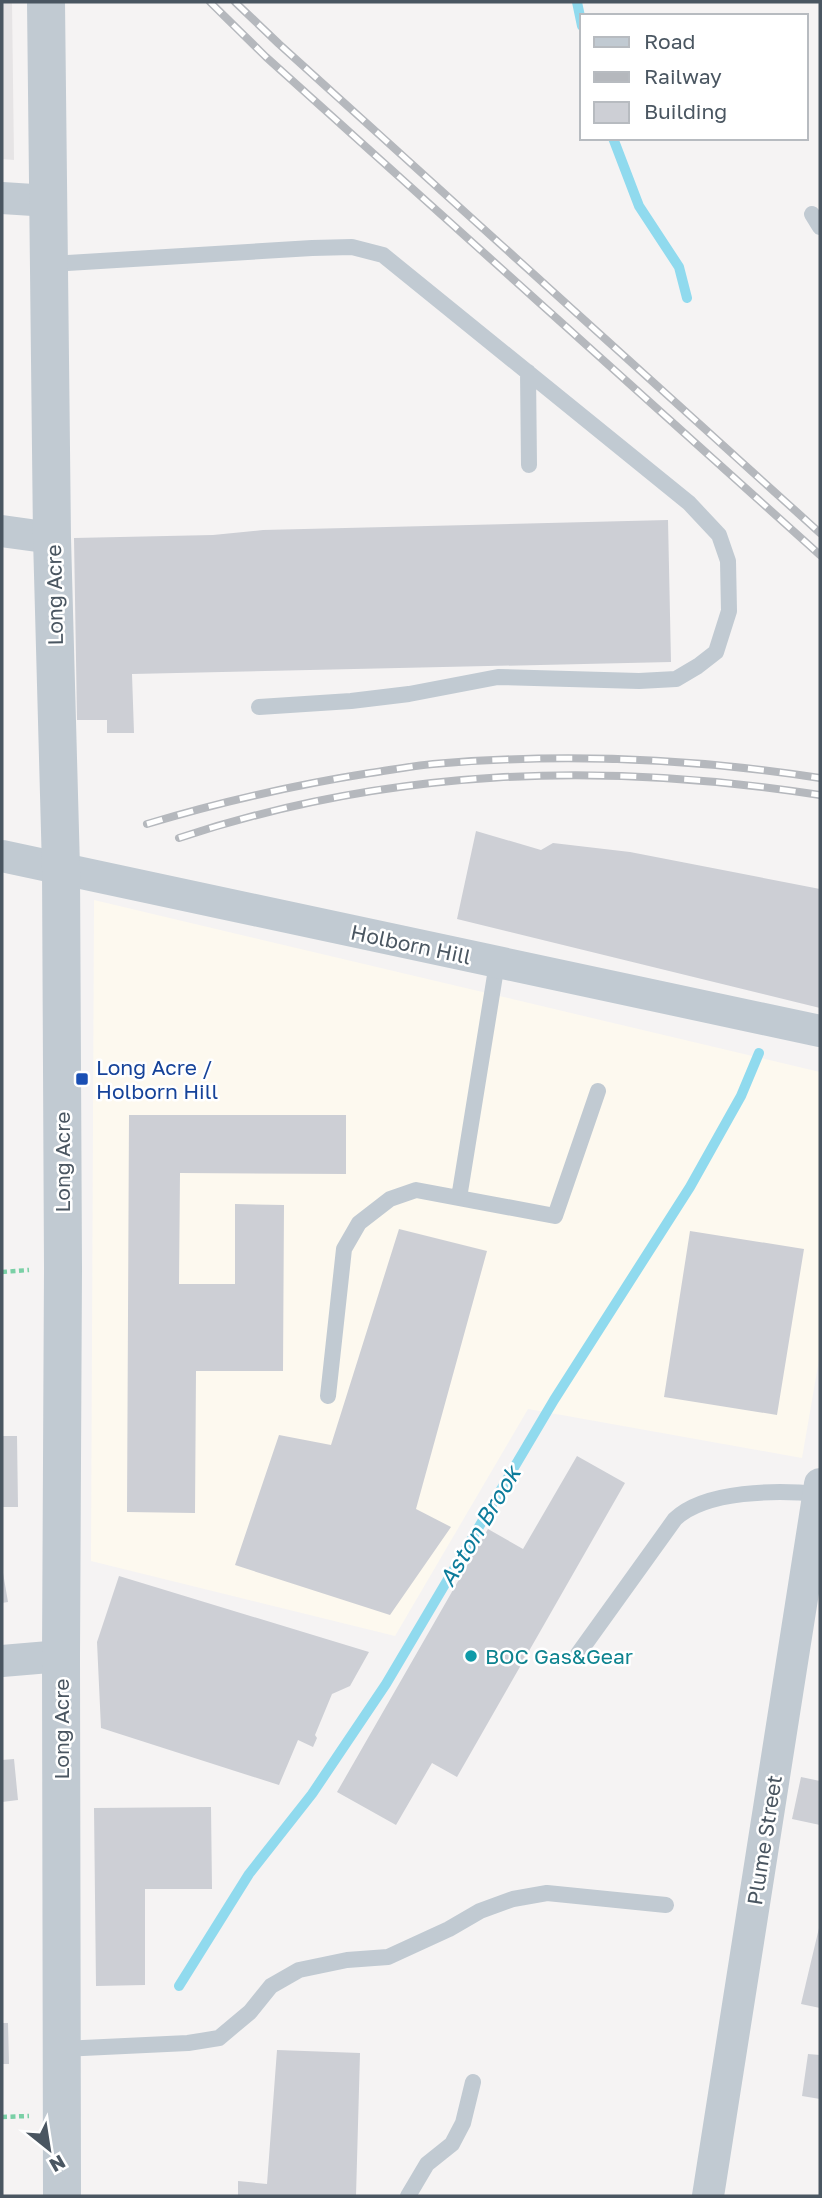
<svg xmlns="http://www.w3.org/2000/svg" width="822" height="2198" viewBox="0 0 822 2198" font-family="'Golos Text',sans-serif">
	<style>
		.commercial { fill: #fdf9ef }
		.education { fill: #e6e4e5 }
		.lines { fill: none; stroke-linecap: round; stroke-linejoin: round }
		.stream { stroke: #90daee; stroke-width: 10 }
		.building { fill: #cdcfd5 }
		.path { stroke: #7ad0a6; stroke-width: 4.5; stroke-dasharray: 5 3.5; stroke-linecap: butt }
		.service { stroke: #c1cad2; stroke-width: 16 }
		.minor { stroke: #c1cad2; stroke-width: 32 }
		.tertiary { stroke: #c1cad2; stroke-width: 38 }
		.rail-casing { stroke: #b5b8bd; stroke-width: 8 }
		.rail { stroke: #fff; stroke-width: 5; stroke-dasharray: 16; stroke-linecap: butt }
		.transit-dot { fill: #1a4fb4; stroke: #fff; stroke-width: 2.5 }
		.culture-dot { fill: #0f9aa8; stroke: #fff; stroke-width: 2.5 }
		.labels { text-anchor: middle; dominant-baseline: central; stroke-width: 5; stroke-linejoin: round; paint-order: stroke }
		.street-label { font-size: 21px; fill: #4a5661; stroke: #fff }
		.transit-label { font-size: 21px; fill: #164399; stroke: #fff; text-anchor: start }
		.culture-label { font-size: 21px; fill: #0d838f; stroke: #fff; text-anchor: start }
		.water-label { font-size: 23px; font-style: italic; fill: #0c7c9b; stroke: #fff }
	</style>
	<rect width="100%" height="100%" fill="#f5f3f3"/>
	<path class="commercial" d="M94,900L820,1072V1354L802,1458L528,1409L395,1636L91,1561Z"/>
	<path class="education" d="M2,2H12L14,160L2,159Z"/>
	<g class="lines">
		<path class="stream" d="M577,2L582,26
			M613,138L639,206L679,267L687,298
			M179,1986L249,1874L312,1794L386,1684L554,1400L690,1187L741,1096L759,1053"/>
	</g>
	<path class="building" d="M668,520L671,662L132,674L134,733H107V720H77L74,538L213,535L263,530Z
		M476,831L541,850L553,843L630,852L820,889V1008L457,919Z
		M129,1115H346V1174L180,1173L179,1284H235V1204L284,1205L283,1371H196L195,1513L127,1512Z
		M399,1229L487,1251L416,1509L451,1527L390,1615L235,1565L279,1435L331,1445Z
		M690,1231L804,1249L777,1415L664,1397Z
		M2,1436H17L18,1507H2Z
		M577,1456L625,1483L457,1777L432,1763L396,1825L337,1792L488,1529L523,1549Z
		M2,1567L8,1602L2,1603Z
		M119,1576L369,1652L350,1686L332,1694L315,1735L317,1738L313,1747L298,1740L279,1785L101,1728L97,1642Z
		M14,1759L18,1800L2,1802V1760Z
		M801,1777L820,1781V1825L792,1819Z
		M211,1807L212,1889H145V1985L96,1986L94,1808Z
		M819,1928L820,1929V2008L801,2004Z
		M2,2023H8L9,2064H2Z
		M277,2050L360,2053L356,2196H238V2181L267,2184Z
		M808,2054L820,2055V2099L802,2096Z"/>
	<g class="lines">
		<path class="path" d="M2,1272L29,1270
			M2,2117L29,2116"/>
		<path class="service" d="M812,214L820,227
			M51,264L312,248L352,247L383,255L689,503L719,535L728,561L729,611L716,652L698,666L676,679L639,681L498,677L409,694L351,701L259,707
			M528,372L529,465
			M459,1198L497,963
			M328,1396L344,1249L359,1223L390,1199L416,1190L555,1216L598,1091
			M578,1654L675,1519C706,1490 777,1490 819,1494
			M62,2049L188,2043L219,2038L250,2012L271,1986L299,1970L347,1960L388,1957L449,1929L480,1911L513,1899L547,1893L666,1905
			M408,2196L427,2164L452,2144L463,2123L473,2082"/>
		<path class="minor" d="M2,198L49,201
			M2,531L52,538
			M2,856L820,1031
			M2,1661L61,1656
			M708,2196L820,1484"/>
		<path class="tertiary" d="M46,2L52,538L61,868L63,1268L61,1656L62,2196"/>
		<defs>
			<path id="rail" d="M210,2L266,57L820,555
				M235,2L279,44L820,533
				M147,824C220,802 294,785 370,773C391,770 412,766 433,764C563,753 692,758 820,778
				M179,838C390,768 602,761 820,795"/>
		</defs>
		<use href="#rail" class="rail-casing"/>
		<use href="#rail" class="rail"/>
	</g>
	<rect class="transit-dot" x="75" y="1072" width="14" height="14" rx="3.5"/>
	<circle class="culture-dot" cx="471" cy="1656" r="7"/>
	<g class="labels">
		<g class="street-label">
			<text transform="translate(54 595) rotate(-91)">Long Acre</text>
			<text transform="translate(411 944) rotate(12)">Holborn Hill</text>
			<text transform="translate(62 1162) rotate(-90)">Long Acre</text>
			<text transform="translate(61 1729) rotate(-90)">Long Acre</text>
			<text transform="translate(764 1840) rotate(-81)">Plume Street</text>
		</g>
		<g class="transit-label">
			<text x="96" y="1067">Long Acre /<tspan x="96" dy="24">Holborn Hill</tspan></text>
		</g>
		<g class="culture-label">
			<text x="485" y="1656">BOC Gas&amp;Gear</text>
		</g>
		<g class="water-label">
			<text transform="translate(479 1526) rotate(-59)">Aston Brook</text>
		</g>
	</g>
	<rect width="822" height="2198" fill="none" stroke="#4a5661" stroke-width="7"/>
	<rect x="580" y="14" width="228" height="126" fill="#ffffff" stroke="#b7bbc0" stroke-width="2"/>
	<rect x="594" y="37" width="35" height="10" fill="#c1cad2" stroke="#b7bbc0" stroke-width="2"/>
	<text x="644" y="49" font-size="21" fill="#4a5661">Road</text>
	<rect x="594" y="72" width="35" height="10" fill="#b5b8bd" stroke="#b7bbc0" stroke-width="2"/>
	<text x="644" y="84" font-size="21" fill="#4a5661">Railway</text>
	<rect x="594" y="102" width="35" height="21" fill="#cdcfd5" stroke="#b7bbc0" stroke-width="2"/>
	<text x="644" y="119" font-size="21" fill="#4a5661">Building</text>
	<g transform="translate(49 2149) rotate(150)" stroke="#ffffff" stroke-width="5" paint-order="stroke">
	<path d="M0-5L12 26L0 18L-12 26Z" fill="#4a5661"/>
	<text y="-10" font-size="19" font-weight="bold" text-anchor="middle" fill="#4a5661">N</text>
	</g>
</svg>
